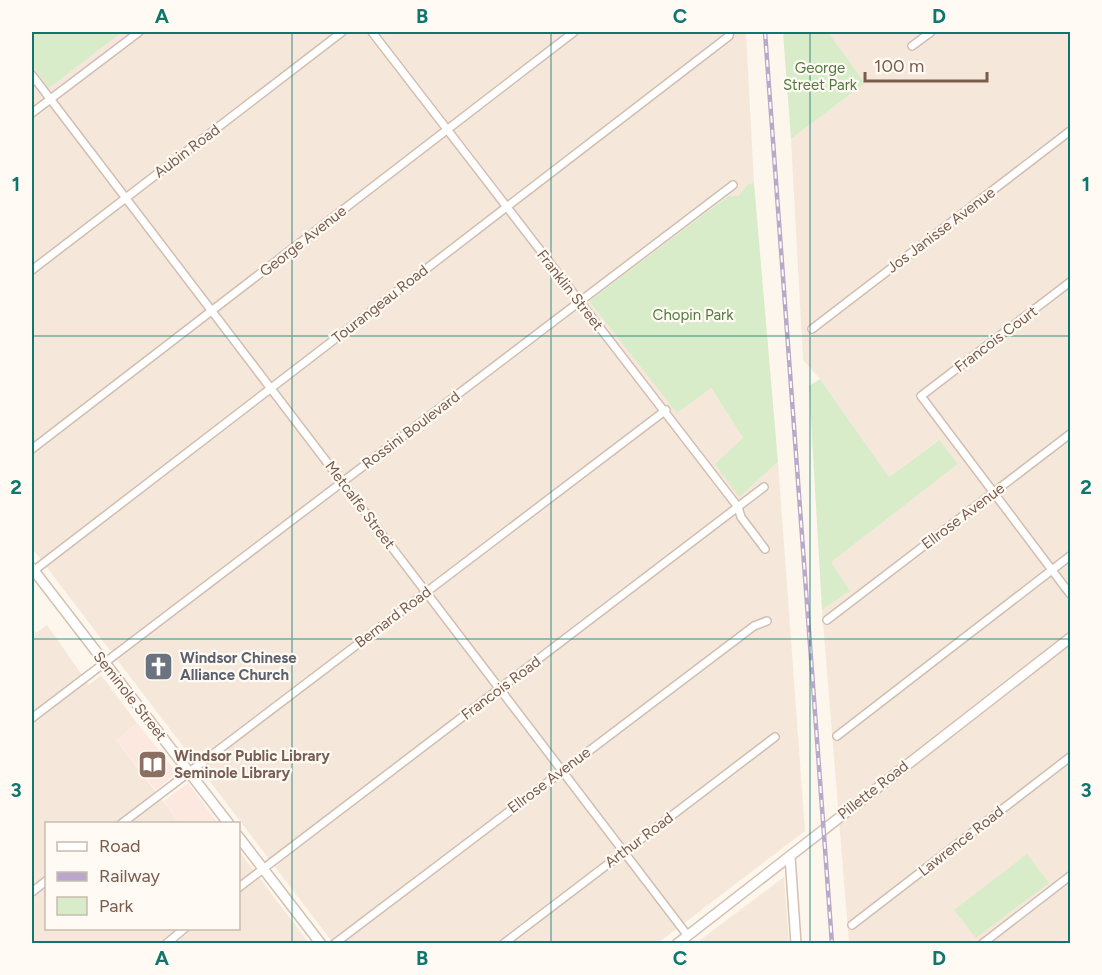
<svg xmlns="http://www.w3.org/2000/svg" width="1102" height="975" viewBox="0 0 1102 975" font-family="Figtree,sans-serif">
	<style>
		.residential { fill: #f5e8da }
		.commercial { fill: #fde8e0 }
		.green { fill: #d8ecc9 }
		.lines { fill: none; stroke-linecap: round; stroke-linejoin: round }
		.street-casing { stroke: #d1beb0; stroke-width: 10 }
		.secondary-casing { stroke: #d6c0b0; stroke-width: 12 }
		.street { stroke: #fff; stroke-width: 7 }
		.secondary { stroke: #fff; stroke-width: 9 }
		.rail-casing { stroke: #b9a8c9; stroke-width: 4.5 }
		.rail { stroke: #fffaf3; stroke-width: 2; stroke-dasharray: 7; stroke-linecap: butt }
		.grid { fill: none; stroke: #0f766e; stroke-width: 1.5; stroke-opacity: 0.55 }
		.labels { text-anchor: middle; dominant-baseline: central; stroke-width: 4.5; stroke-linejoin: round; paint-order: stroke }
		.park-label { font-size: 15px; fill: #537a41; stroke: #fffaf3 }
		.street-label { font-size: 15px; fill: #7a5c4d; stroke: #fffaf3 }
		.worship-label { font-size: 15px; font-weight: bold; fill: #5b616d; stroke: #fffaf3; text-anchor: start }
		.education-label { font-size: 15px; font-weight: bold; fill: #785e54; stroke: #fffaf3; text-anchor: start }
		.neatline { fill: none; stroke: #0f766e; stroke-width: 2 }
		.grid-label { font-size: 20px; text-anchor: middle; font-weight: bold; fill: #0f766e }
	</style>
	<rect width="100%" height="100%" fill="#fdf6ec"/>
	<path class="residential" d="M32,32H746L754,183L748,184L738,196H727L589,301L678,412L710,387L743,438L739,496L778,462L805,831L658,943H333L32,548Z
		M828,32H1070V943H849L822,610L850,591L830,562L958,464L938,440L889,477L820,379L803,360L791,139L865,83Z
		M47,625L89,685L101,675L137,723L116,740L180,823L46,824V928H238L239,851L309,943H32V627L36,633Z
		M784,877L789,943H696Z"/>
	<path class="commercial" d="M137,723L177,773L156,790L116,740Z
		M188,783L218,823H180L164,801Z"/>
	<path class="green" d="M32,32H122L49,88L32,65Z
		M783,32H828L865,83L791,139Z
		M754,183L778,462L739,497L715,464L743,438L711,388L677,413L589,301L728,196H738L748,184Z
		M820,379L889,477L939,440L958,464L831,562L850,591L822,610L809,386Z
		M1027,854L1049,883L976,938L954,910Z"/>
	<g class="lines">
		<defs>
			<path id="street" d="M372,32L738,507L741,517L765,549
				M912,46L931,32
				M32,75L688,936
				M32,113L139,32
				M32,270L342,32
				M1070,282L921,396L1070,594
				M812,329L1070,131
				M32,449L574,32
				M32,572L729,36L730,32
				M827,620L1070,434
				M32,718L733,185
				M837,736L1070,556
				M121,824L666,410
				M238,888L764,487
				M32,892L46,881
				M852,925L1070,757
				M166,944L185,928
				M334,944L754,626L767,621
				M503,944L775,737
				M982,944L1070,876"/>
			<path id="secondary" d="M32,568L229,824
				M238,836L321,944
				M790,856L796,944
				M677,944L1070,638"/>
		</defs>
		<use href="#street" class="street-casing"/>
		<use href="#secondary" class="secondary-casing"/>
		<use href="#street" class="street"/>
		<use href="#secondary" class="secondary"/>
		<defs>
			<path id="rail" d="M765,32L832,944"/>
		</defs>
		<use href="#rail" class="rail-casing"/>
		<use href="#rail" class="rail"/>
	</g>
	<path class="grid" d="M292,32V944M551,32V944M810,32V944M32,336H1070M32,639H1070"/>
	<defs>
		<symbol id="church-square" viewBox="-11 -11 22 22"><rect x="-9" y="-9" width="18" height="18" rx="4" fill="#6b7280" stroke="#fffaf3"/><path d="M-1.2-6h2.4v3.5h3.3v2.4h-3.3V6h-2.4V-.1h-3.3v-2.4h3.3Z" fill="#fff"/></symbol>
		<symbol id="library-square" viewBox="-11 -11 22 22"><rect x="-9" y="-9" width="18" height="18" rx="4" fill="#8d6e63" stroke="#fffaf3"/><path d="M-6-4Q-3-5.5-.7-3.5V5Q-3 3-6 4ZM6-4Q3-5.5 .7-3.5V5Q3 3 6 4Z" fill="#fff"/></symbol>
	</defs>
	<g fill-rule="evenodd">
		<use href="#church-square" x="142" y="650" width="33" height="33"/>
		<use href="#library-square" x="136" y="748" width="33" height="33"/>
	</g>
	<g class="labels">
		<g class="park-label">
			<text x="820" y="68">George<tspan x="820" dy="17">Street Park</tspan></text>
			<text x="693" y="315">Chopin Park</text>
		</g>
		<g class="street-label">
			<text transform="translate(187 151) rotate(-37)">Aubin Road</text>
			<text transform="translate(941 230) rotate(-37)">Jos Janisse Avenue</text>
			<text transform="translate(303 241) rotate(-38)">George Avenue</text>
			<text transform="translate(570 290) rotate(52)">Franklin Street</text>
			<text transform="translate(380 304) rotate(-38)">Tourangeau Road</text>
			<text transform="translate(996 339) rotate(-37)">Francois Court</text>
			<text transform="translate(411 430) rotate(-37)">Rossini Boulevard</text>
			<text transform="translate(360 505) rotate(53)">Metcalfe Street</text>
			<text transform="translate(963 516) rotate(-37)">Ellrose Avenue</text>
			<text transform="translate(393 617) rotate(-37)">Bernard Road</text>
			<text transform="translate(501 688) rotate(-37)">Francois Road</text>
			<text transform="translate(130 696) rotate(52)">Seminole Street</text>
			<text transform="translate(549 780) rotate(-37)">Ellrose Avenue</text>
			<text transform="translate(873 790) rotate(-38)">Pillette Road</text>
			<text transform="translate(639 840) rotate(-37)">Arthur Road</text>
			<text transform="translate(961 841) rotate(-38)">Lawrence Road</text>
		</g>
		<g class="worship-label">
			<text x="180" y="658">Windsor Chinese<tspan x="180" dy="17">Alliance Church</tspan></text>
		</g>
		<g class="education-label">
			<text x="174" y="756">Windsor Public Library<tspan x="174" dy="17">Seminole Library</tspan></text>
		</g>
	</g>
	<rect width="1102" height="975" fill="none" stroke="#fffaf3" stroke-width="66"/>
	<rect x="45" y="822" width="195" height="108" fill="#fffaf3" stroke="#cabbb1" stroke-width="1.5"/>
	<rect x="57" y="842" width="30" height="9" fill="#ffffff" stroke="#cabbb1" stroke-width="1.5"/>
	<text x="99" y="852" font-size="18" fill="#7a5c4d">Road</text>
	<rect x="57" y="872" width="30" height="9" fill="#b9a8c9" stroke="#cabbb1" stroke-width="1.5"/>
	<text x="99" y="882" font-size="18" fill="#7a5c4d">Railway</text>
	<rect x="57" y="897" width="30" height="18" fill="#d8ecc9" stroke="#cabbb1" stroke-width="1.5"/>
	<text x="99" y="912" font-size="18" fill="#7a5c4d">Park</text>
	<path d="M865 72v9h122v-9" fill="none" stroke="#7a5c4d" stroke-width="3"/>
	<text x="874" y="72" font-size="18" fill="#7a5c4d" stroke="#fffaf3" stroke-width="4.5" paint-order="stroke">100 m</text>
	<rect x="33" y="33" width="1036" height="909" class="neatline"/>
	<g class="grid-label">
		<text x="162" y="23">A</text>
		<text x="422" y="23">B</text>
		<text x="680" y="23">C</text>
		<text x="939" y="23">D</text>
		<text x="16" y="191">1</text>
		<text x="1086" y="191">1</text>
		<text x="16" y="494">2</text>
		<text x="1086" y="494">2</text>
		<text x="16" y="797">3</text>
		<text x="1086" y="797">3</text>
		<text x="162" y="965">A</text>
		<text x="422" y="965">B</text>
		<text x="680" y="965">C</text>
		<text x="939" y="965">D</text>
	</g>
</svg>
